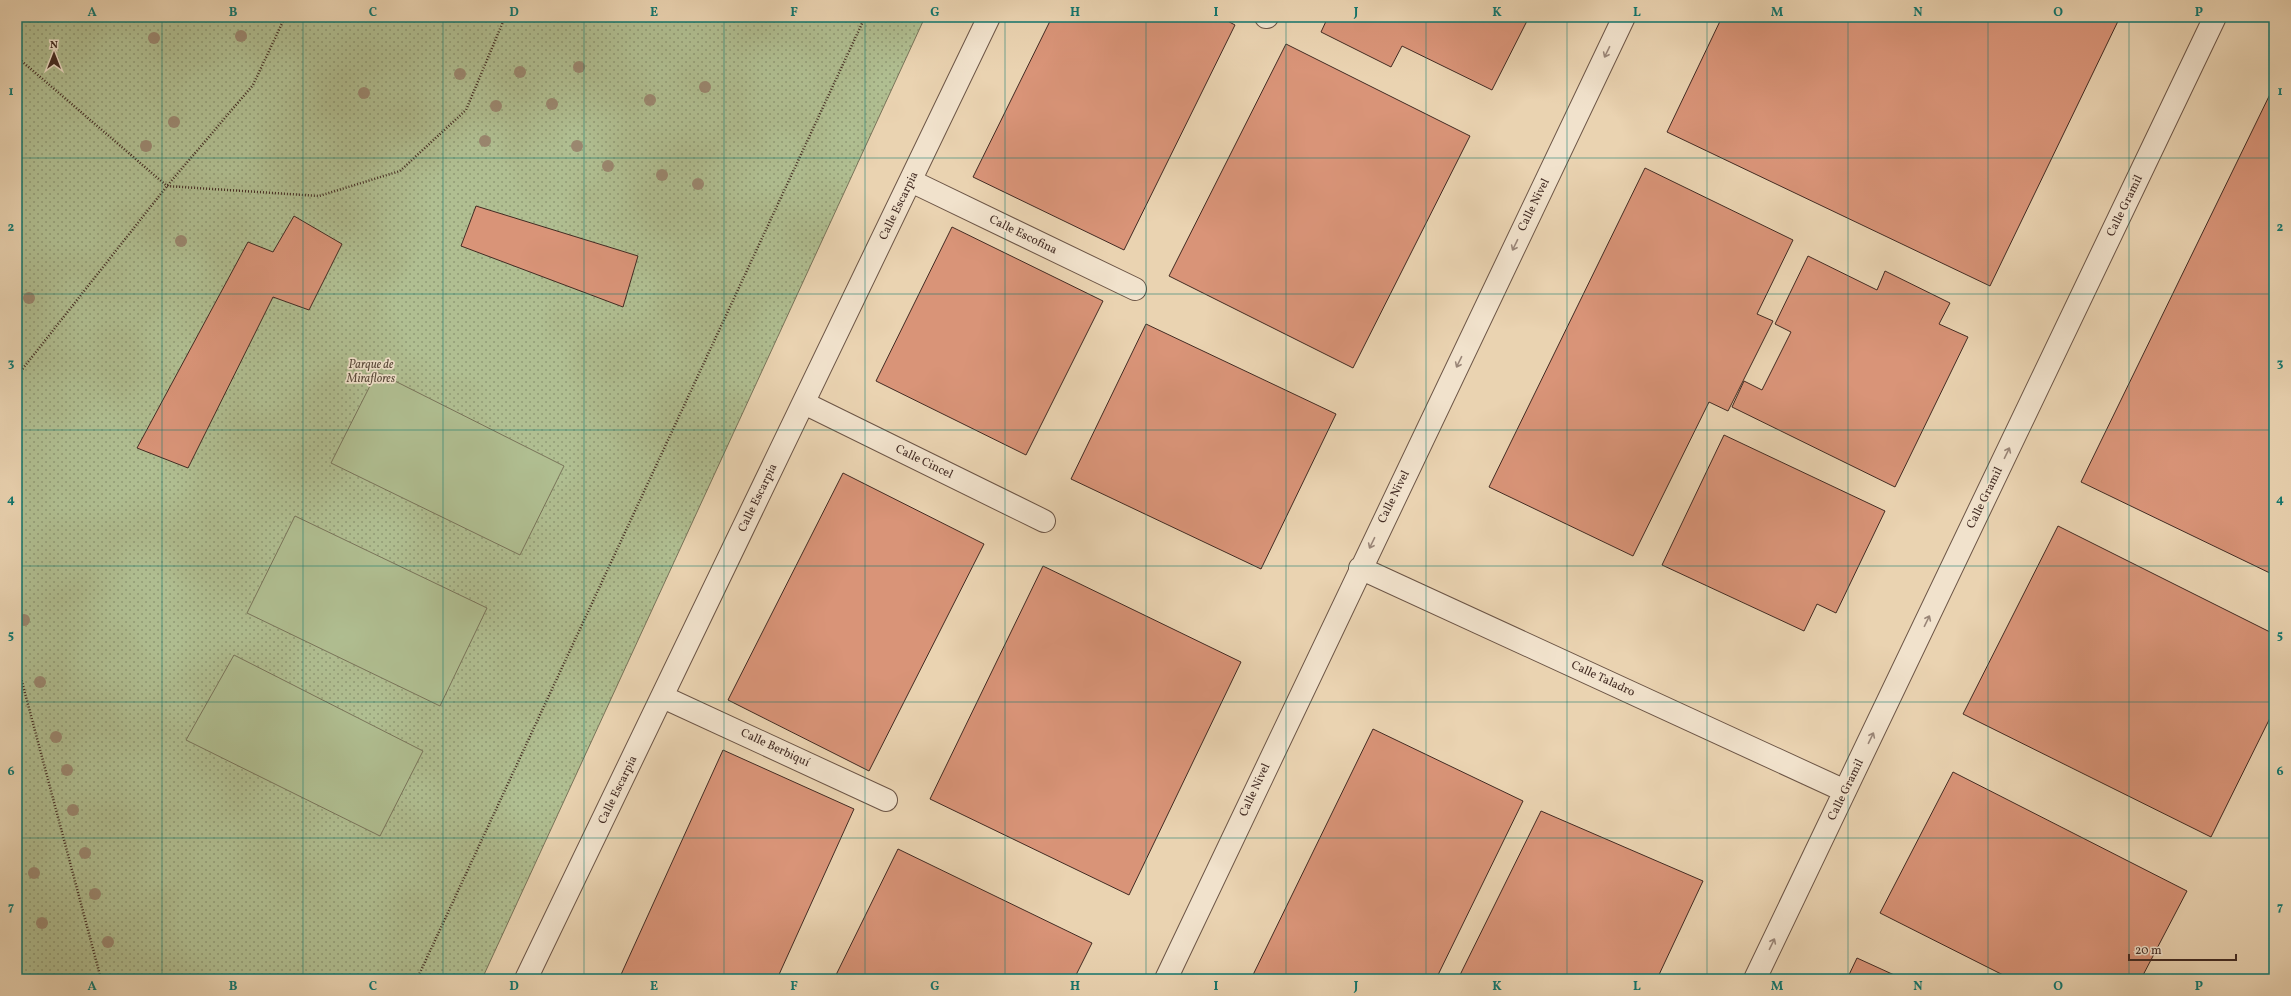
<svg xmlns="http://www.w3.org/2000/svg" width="2291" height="996" viewBox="0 0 2291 996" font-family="Vollkorn,serif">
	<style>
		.park { fill: url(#park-dots); stroke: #79745a }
		.garden { fill: #b0be91; stroke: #79745a }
		.building { fill: #d99478; stroke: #422b23 }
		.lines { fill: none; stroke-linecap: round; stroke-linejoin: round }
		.minor-casing { stroke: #6c5546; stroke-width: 24 }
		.path { stroke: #422b23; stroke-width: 2.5; stroke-dasharray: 1 2; stroke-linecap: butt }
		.minor { stroke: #f1e2cc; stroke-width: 22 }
		.tree { fill: #9a876f }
		.oneway { stroke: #9a8678 }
		.grid { fill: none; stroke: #0f766e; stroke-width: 1; stroke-opacity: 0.55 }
		.labels { text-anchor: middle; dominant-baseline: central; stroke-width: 3.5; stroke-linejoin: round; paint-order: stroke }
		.street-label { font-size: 12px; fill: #422b23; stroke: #f1e2cc }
		.park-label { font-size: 12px; font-style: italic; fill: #584839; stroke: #f1e2cc }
		.neatline { fill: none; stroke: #0f766e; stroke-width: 1.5 }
		.grid-label { font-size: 13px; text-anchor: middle; font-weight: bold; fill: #0f766e }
	</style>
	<defs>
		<pattern id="park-dots" width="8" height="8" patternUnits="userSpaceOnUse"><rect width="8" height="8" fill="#b0be91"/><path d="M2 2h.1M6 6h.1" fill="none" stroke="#919b76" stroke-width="1.8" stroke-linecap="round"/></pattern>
	</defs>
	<rect width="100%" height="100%" fill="#ead3b1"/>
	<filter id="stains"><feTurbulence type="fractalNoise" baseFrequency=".005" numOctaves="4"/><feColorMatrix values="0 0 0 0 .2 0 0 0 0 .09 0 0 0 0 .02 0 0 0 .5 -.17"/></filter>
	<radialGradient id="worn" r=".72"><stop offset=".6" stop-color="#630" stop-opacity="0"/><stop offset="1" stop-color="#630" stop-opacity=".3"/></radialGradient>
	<path class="park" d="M17,17H925L482,979H17Z"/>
	<path class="garden" d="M377,372L564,466L520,555L331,463Z
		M295,516L487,608L440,706L247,613Z
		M234,655L423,751L380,836L186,740Z"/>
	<path class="building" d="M1052,17H1220L1235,25L1124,250L973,177Z
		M1328,17H1529L1492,90L1402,46L1391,67L1321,32Z
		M1722,17H2120L1990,286L1667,132Z
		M1286,44L1470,136L1353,368L1169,276Z
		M2274,86V575L2081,482Z
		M1645,168L1793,240L1757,314L1773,321L1728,411L1709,402L1633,556L1489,487Z
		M476,206L638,256L623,307L461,246Z
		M294,216L342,244L309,310L273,297L188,468L137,448L248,242L273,252Z
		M952,227L1103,301L1026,455L876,381Z
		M1808,256L1877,290L1885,271L1950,303L1939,324L1968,337L1895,487L1732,407L1744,381L1762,390L1791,332L1775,324Z
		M1146,324L1336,414L1261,569L1071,479Z
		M1724,435L1885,511L1836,613L1817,604L1804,631L1662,565Z
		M843,473L984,544L869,771L728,700Z
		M2058,526L2274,634V710L2211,837L1963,714Z
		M1043,566L1241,662L1129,895L930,799Z
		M1373,729L1523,801L1436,979H1251Z
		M723,750L854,809L777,979H619Z
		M1953,772L2187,891L2141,979H2011L1880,913Z
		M1541,811L1703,881L1657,979H1458Z
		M898,849L1092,943L1074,979H834Z
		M1857,958L1903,979H1847Z"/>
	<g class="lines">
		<defs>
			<path id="minor" d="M1266,17H1267
				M911,181L1135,289
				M804,403L1044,521
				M1360,568L1845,791
				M663,697L886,800
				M526,979L989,17
				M1166,979L1624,17
				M1755,979L2215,17"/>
		</defs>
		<use href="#minor" class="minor-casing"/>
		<path class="path" d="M17,57L167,186L319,196L400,171L466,110L505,17
			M17,376L167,186L253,85L285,17
			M17,663L101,979
			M417,979L865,17"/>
		<use href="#minor" class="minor"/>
	</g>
	<g class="tree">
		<circle cx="241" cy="36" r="6"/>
		<circle cx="154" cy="38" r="6"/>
		<circle cx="579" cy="67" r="6"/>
		<circle cx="520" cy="72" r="6"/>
		<circle cx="460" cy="74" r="6"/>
		<circle cx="705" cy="87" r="6"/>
		<circle cx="364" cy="93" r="6"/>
		<circle cx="650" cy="100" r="6"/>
		<circle cx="552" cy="104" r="6"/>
		<circle cx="496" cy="106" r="6"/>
		<circle cx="174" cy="122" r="6"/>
		<circle cx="485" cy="141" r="6"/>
		<circle cx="146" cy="146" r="6"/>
		<circle cx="577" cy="146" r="6"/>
		<circle cx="608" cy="166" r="6"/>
		<circle cx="662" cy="175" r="6"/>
		<circle cx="698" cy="184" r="6"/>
		<circle cx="181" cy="241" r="6"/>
		<circle cx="29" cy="298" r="6"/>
		<circle cx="24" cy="620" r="6"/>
		<circle cx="40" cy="682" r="6"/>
		<circle cx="56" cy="737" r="6"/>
		<circle cx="67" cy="770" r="6"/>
		<circle cx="73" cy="810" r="6"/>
		<circle cx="85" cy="853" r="6"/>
		<circle cx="34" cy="873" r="6"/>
		<circle cx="95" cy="894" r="6"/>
		<circle cx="42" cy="923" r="6"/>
		<circle cx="108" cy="942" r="6"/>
	</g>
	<defs><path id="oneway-shaft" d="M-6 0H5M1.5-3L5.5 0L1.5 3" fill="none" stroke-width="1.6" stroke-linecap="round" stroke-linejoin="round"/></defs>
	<g class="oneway">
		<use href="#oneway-shaft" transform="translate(1607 52) rotate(116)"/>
		<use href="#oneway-shaft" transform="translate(1515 245) rotate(116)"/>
		<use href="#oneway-shaft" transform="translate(1459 362) rotate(116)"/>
		<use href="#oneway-shaft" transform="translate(2007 453) rotate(-64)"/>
		<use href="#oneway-shaft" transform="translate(1372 543) rotate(116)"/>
		<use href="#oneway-shaft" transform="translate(1927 621) rotate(-64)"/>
		<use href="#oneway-shaft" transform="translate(1871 738) rotate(-64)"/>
		<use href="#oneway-shaft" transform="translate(1772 944) rotate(-64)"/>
	</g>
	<path class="grid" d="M162,17V979M303,17V979M443,17V979M584,17V979M724,17V979M865,17V979M1005,17V979M1146,17V979M1286,17V979M1426,17V979M1567,17V979M1707,17V979M1848,17V979M1988,17V979M2129,17V979M17,158H2274M17,294H2274M17,430H2274M17,566H2274M17,702H2274M17,838H2274"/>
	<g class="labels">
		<g class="street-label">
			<text transform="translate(1534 205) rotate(-64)">Calle Nivel</text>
			<text transform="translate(899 206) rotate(-64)">Calle Escarpia</text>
			<text transform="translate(2125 206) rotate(-64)">Calle Gramil</text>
			<text transform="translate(1023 235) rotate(26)">Calle Escofina</text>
			<text transform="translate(924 462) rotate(26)">Calle Cincel</text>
			<text transform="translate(1394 497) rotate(-64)">Calle Nivel</text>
			<text transform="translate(758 498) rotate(-64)">Calle Escarpia</text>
			<text transform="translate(1985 498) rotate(-64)">Calle Gramil</text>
			<text transform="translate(1603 679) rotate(25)">Calle Taladro</text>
			<text transform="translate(775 748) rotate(25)">Calle Berbiquí</text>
			<text transform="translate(618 790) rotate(-64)">Calle Escarpia</text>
			<text transform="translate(1255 790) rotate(-65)">Calle Nivel</text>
			<text transform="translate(1846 790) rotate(-64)">Calle Gramil</text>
		</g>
		<g class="park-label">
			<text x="371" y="365">Parque de<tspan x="371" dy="14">Miraflores</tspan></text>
		</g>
	</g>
	<rect width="2291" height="996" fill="none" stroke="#ead3b1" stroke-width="44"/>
	<g transform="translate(54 54)" stroke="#f1e2cc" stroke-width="3" paint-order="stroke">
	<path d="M0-3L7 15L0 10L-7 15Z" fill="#422b23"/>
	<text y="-6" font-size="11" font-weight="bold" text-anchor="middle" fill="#422b23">N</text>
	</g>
	<path d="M2129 954v6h107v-6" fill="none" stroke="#422b23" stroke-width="2"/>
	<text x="2135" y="954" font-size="12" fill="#422b23" stroke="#f1e2cc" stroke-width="3" paint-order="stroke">20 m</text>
	<rect x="22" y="22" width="2247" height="952" class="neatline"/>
	<g class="grid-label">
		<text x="92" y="16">A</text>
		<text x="233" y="16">B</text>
		<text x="373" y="16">C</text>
		<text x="514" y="16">D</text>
		<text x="654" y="16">E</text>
		<text x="794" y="16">F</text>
		<text x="935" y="16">G</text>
		<text x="1075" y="16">H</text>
		<text x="1216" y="16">I</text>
		<text x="1356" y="16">J</text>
		<text x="1497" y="16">K</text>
		<text x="1637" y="16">L</text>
		<text x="1777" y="16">M</text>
		<text x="1918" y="16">N</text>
		<text x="2058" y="16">O</text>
		<text x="2199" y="16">P</text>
		<text x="11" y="95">1</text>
		<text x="2280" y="95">1</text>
		<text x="11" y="231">2</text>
		<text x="2280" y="231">2</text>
		<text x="11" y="367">3</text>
		<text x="2280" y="367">3</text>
		<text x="11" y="503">4</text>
		<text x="2280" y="503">4</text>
		<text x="11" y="639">5</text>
		<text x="2280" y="639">5</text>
		<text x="11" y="775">6</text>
		<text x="2280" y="775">6</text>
		<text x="11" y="911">7</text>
		<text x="2280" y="911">7</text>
		<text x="92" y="990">A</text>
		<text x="233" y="990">B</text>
		<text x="373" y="990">C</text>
		<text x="514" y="990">D</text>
		<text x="654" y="990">E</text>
		<text x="794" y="990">F</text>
		<text x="935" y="990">G</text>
		<text x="1075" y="990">H</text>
		<text x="1216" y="990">I</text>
		<text x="1356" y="990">J</text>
		<text x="1497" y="990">K</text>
		<text x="1637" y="990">L</text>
		<text x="1777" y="990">M</text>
		<text x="1918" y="990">N</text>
		<text x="2058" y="990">O</text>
		<text x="2199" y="990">P</text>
	</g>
	<rect width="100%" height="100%" filter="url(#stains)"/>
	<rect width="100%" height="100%" fill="url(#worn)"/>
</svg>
